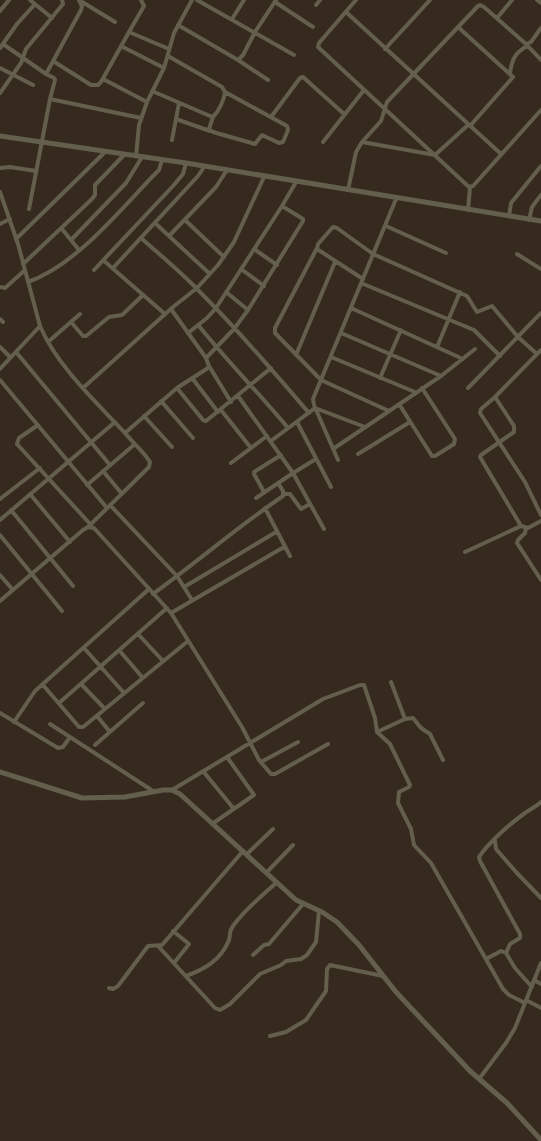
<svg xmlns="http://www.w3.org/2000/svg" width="541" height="1141" viewBox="0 0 541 1141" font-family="'Golos Text',sans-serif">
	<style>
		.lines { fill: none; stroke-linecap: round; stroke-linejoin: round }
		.minor { stroke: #635f4c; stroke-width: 4 }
		.tertiary { stroke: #635f4c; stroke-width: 5 }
	</style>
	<rect width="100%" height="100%" fill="#362a1e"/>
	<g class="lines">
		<path class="minor" d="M30,0L52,18
			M79,0L115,22
			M141,0L144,6L129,32L169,49
			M197,0L294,55
			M356,0L319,43L318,47L469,187L473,186L541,110
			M537,0L541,3
			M275,2L313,27
			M316,5L320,0
			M0,11L9,0
			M346,12L501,154
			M497,18L512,0
			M232,19L244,0
			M178,25L238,60L243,55L255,32L276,0
			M458,27L513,77L470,126
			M3,44L46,74
			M526,44L541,60
			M121,46L164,68
			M0,48L17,24L35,4
			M385,49L430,0
			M238,60L268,80
			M53,61L91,85H98L101,82L129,32
			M0,68L33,85
			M510,73C512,59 515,53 527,46
			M103,79L147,102
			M152,91L210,116L213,117C219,111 224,100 225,92L222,87L168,56
			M0,93L21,63L26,49L63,4L62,0
			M50,99L141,118
			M213,117L209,129L213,132L255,144L262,135L279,143L283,142L288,130L287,126L225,92
			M271,117L300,78L303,77L344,114
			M176,119L210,131
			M172,140L179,103
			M323,142L364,90
			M362,142L435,155L468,125
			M136,156L139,125L147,102L164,68L174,33L192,0
			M0,168L10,167L36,171
			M348,190L356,152L362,142L381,121L387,102L478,6L480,5L484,7L526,44L531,42L541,28
			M0,192L18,244L40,326C57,366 96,402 125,433C133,443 144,452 150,462L149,467L88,527
			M29,209L50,99L55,80L54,78L46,74L81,10L82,6L79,0
			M468,210L470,188
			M509,216L511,203L541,166
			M185,220L224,257
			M529,220L532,207L541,195
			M155,223L210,274
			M0,224L10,219
			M386,226L446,253
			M62,229L79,250
			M169,236L216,187L227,170
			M141,238C160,255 180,271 198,290C237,329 273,371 309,413
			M16,239L105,152
			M71,240L126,183L142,157
			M317,248L275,328V333L321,380L389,411
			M254,249L277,265
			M517,254L541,269
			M103,260L165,314
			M23,264L92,199L95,195V185L124,155
			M113,268L198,176L204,167
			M241,269L264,286
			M94,270L173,186L183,174L186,163
			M363,279L317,249L318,244L333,227L337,228L373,254L467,296L477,312L492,306L518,337L537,354
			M28,282C76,265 119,211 154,175L159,170L162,160
			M361,283L474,330L500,356
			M0,287L5,288L25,270
			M226,292L248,310
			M351,308L463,359
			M171,309L206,358
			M0,319L3,322
			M71,322L83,336H86L109,317L122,315L143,295
			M199,326C227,361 259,393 288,428
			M188,333L207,318L216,308L282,206L296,182
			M341,333L441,376
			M48,342L80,314
			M0,347L10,357
			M437,347L460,292
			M541,350L495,397L514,426V432L481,455L480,457L521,526L528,528L541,521
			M16,352L110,465
			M296,355L335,262
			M331,357L415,392
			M209,366L231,402
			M0,369L40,326
			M192,378L218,412
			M380,378L401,330
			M0,380L107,508
			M83,388L173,307L197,288L218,265L234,242L264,177
			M177,388L203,420L206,421L271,368
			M468,388L541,313
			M238,396L293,473L256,498
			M495,397L481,409L480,413L525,482L541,515
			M161,401L193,438
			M399,404L432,456H435L454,444L455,439L422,388
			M221,410L251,448
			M144,416L172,447
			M297,422L331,487
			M38,425L19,438L17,444L91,525
			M125,433L177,388L208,368L209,366L206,358L234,329L248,310L303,221V219L282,206
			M271,441L315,408L365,427
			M333,449L441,376L475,349
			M358,454L410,422
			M316,459L293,473L324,529
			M338,460L314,405L313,399L396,199
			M231,463L267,436
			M103,471L122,494
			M87,485L135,444
			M264,492L254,474V472L281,455
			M30,494L70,542
			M284,494H290L301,509L310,504
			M0,499L40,468
			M110,505L177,576L192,600
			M265,508L290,556
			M11,510L73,586
			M0,520L115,422
			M526,528L525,533L518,540L517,543L541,580
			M0,535L62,611
			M465,552L521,526
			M0,575L13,590
			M184,587L276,532
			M153,594C197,562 239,526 283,496V491L278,483
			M0,601L83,530L88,527L94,528L171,613L242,727L259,760L271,774H275L328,744
			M171,613L284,547
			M138,634L163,661
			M84,648L124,693
			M119,650L142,677
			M81,684L105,709
			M43,685L79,727H83L188,641
			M59,703L167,608
			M0,713L58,748L63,747L70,737
			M97,716L110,732
			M405,719L413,718L421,728L430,734L443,760
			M14,722L35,691L149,589
			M50,724L153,791
			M377,732L405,719L391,682
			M95,745L143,703
			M261,762L298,742
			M203,771L234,809
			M172,790L323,699L360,685H364L375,718L377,732L390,744L410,785L409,787L399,792L398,803L411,829L414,845L431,863L503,989L509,995L525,1003
			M212,824L254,795L227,757
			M495,841L496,849L516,872L541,898
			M247,854L273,829
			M267,872L293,845
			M173,931L189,944L174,963
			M158,946L215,1008L220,1010L230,1004L260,974L281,965L286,961L301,959L307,955L316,942L319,911
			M506,953L510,944L520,938V934L480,861L479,857C488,843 511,823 525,813C530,809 536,807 541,802
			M253,955L264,945L269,944L303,904
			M486,959L501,951L506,953L515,968L532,987
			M186,976C205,969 221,960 229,940C231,934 228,933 233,926C245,909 262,896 277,882
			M534,980L541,984
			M109,988L113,989L118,986L148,946L162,945L243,851
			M526,1000L541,1008
			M270,1036L286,1032L306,1020L326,991L327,969L330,965L383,976
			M479,1079L506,1043L515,1028L541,963"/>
		<path class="tertiary" d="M0,136L186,163L541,221
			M0,772L82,798L125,797L163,790H172L180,794L296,900L322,912L337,922L359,945L396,992L470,1071L507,1103L541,1140"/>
	</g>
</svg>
